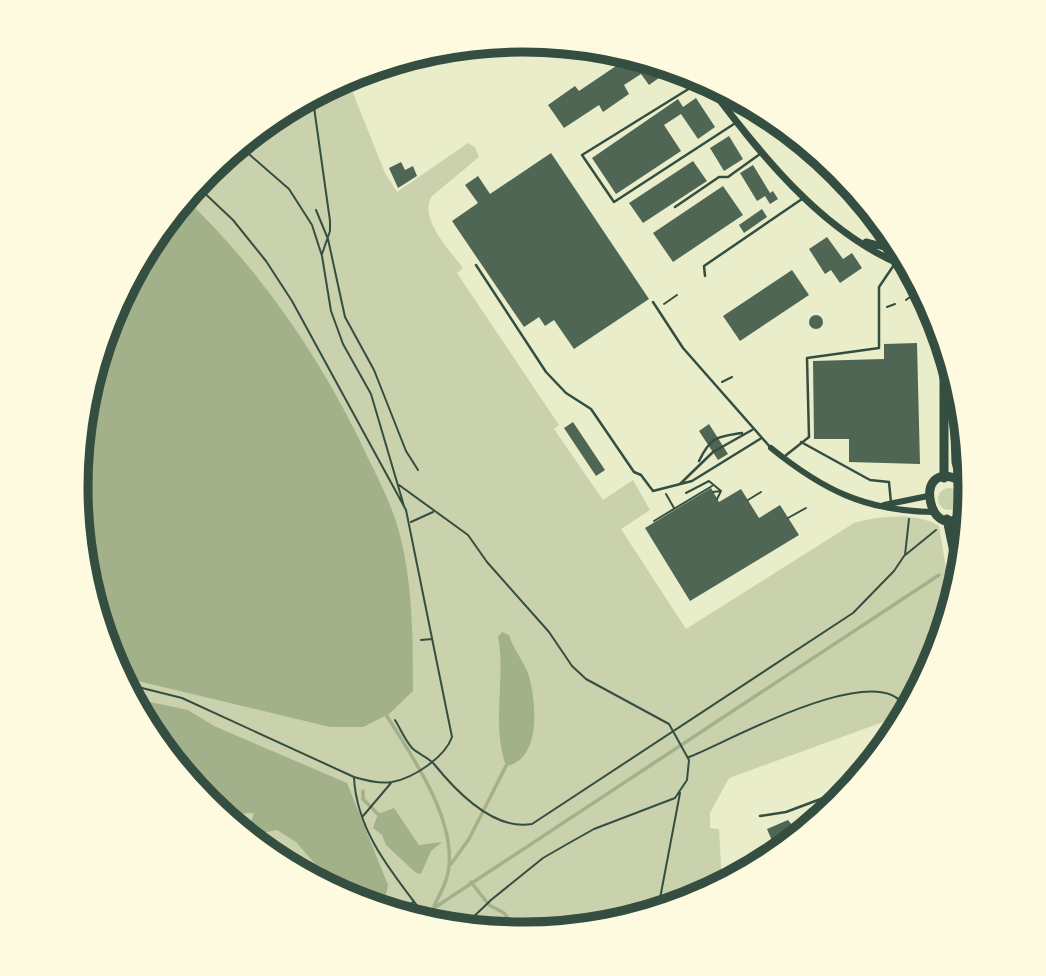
<svg xmlns="http://www.w3.org/2000/svg" width="1046" height="976" viewBox="0 0 1046 976" font-family="Rubik,sans-serif">
	<style>
		.green { fill: #cad2ad }
		.water { fill: #a3b18a }
		.lines { fill: none; stroke-linecap: round; stroke-linejoin: round }
		.stream { stroke: #a3b18a; stroke-width: 3.5 }
		.building { fill: #4f6655 }
		.path { stroke: #344e41; stroke-width: 2 }
		.service { stroke: #344e41; stroke-width: 2.5 }
		.minor { stroke: #344e41; stroke-width: 6 }
		.tertiary { stroke: #344e41; stroke-width: 7 }
		.secondary { stroke: #344e41; stroke-width: 9 }
		.rim { fill: none; stroke: #344e41; stroke-width: 9 }
	</style>
	<rect width="100%" height="100%" fill="#e9edc9"/>
	<path class="green" d="M347,78L385,173L397,192L468,143L475,147L479,157L432,196C418,219 450,250 463,268L457,273L559,425L554,429L603,500L633,480L650,510L621,529L686,629L854,523C880,516 916,512 939,526L950,593L937,660L890,730L886,721L729,778L710,813V828L719,829L722,883L694,902L523,936L351,902L206,804L109,659L75,488L109,316L207,171Z
		M938 499a11 11 0 1 1 22 0a11 11 0 1 1-22 0Z"/>
	<path class="water" d="M187,200C263,273 325,364 369,460C380,482 391,504 398,528C413,581 413,637 413,691L389,714L363,727H330L121,677L109,659L75,488L109,316Z
		M502,632L509,635C514,651 527,665 530,680C536,705 541,760 506,766C491,723 506,679 498,637Z
		M136,699L188,710L214,726L347,783L388,885L383,908L351,902L329,887L331,882L296,842L277,830L251,835L248,832L254,813L229,814L206,804Z
		M394,808L419,845L442,842L431,851L421,874L416,873L386,845L382,835L373,828L378,814Z"/>
	<g class="lines">
		<path class="stream" d="M385,713C411,755 454,815 449,866C448,880 440,894 434,906
			M363,791V799L378,814
			M451,864L469,839L506,766
			M471,882L489,905L504,913L522,936
			M422,916L939,575"/>
	</g>
	<path class="building" d="M615,59L663,68L666,73L649,85L641,74L624,85L629,94L603,112L599,105L564,128L548,105L575,86L579,91L619,64Z
		M696,98L715,127L698,139L681,114L664,125L681,151L616,194L592,158L678,99L683,107Z
		M729,136L743,159L724,171L710,148Z
		M551,153L649,299L574,349L554,320L545,326L539,317L524,327L452,221L478,203L465,185L478,176L490,194Z
		M818,157L840,172L844,178L837,180L839,183L831,186Z
		M693,161L707,181L643,223L629,203Z
		M401,162L405,170L413,166L417,176L398,188L389,168Z
		M753,165L770,193L773,191L778,199L770,204L765,196L757,201L740,173Z
		M723,186L743,215L673,262L653,233Z
		M850,187L856,196L845,200L841,191Z
		M762,209L767,217L744,233L739,225Z
		M827,237L843,259L852,253L862,268L840,283L831,270L825,274L809,249Z
		M792,270L809,295L740,341L723,316Z
		M809 322a7 7 0 1 1 14 0a7 7 0 1 1-14 0Z
		M917,343L920,464L849,462V439H814L813,361L884,359V344Z
		M573,422L605,470L596,476L564,428Z
		M709,424L728,454L718,460L699,431Z
		M711,488L719,502L741,489L759,518L780,505L799,535L690,601L645,528Z
		M843,800L839,805L822,816L819,810Z
		M811,818L813,822L775,848L767,829L788,820L792,825Z"/>
	<g class="lines">
		<path class="path" d="M313,100L330,221V231L322,254
			M242,148L289,189L312,225L322,256L331,311L343,344L371,394L404,506
			M316,210L328,239L345,317L374,370L406,451L418,470
			M906,300L919,290
			M664,304L677,295
			M887,307L895,304
			M722,382L732,377
			M399,485L468,535L487,562L549,632L572,666L586,679L669,724L689,760L687,780L675,798L594,829L569,843L543,858L491,900L466,924
			M713,492L721,491L717,499
			M686,493L709,481L721,491
			M666,494L674,508
			M748,500L761,492
			M788,518L806,508
			M654,521L712,486
			M411,522L433,512
			M905,555L909,519
			M421,640L432,639
			M126,684L182,698L354,777C367,781 379,784 392,782C414,778 445,757 452,737L406,510L292,301L266,261L233,220L197,186
			M395,720C400,728 405,740 412,748C418,754 428,757 434,764C455,790 493,831 532,824L853,613L894,571L904,556L936,530
			M689,757C728,742 878,657 905,707
			M354,778C357,833 394,875 425,916
			M363,816L391,783
			M658,909L680,793
			M401,911L413,902"/>
		<path class="service" d="M362,73L364,72
			M703,80L582,155L614,202L737,122
			M675,207L719,177H728L760,154
			M476,265L546,372L566,393L591,409L634,472L641,475L653,491L692,481L760,439
			M705,276L704,266L802,199
			M653,302L683,348L771,448
			M801,442L870,480L889,482L891,503
			M785,456L809,437L807,358L879,348V287L898,259
			M699,461C711,436 717,437 742,433
			M680,484L713,452L752,430
			M760,816L786,812L850,788"/>
		<path class="minor" d="M771,448C823,490 865,511 933,512
			M884,505L928,496"/>
		<path class="tertiary" d="M706,82C758,151 820,231 902,265
			M866,242L892,249"/>
		<path class="secondary" d="M954,405L956,462L961,481L969,496
			M944,478V353
			M961,481C908,454 931,555 967,509
			M960,516L962,530
			M947,519L956,562"/>
	</g>
	<path d="M0 0H1046V976H0ZM88 487a435 435 0 1 1 870 0a435 435 0 1 1-870 0Z" fill="#fefae0" fill-rule="evenodd"/>
	<path class="rim" d="M88 487a435 435 0 1 1 870 0a435 435 0 1 1-870 0Z"/>
</svg>
